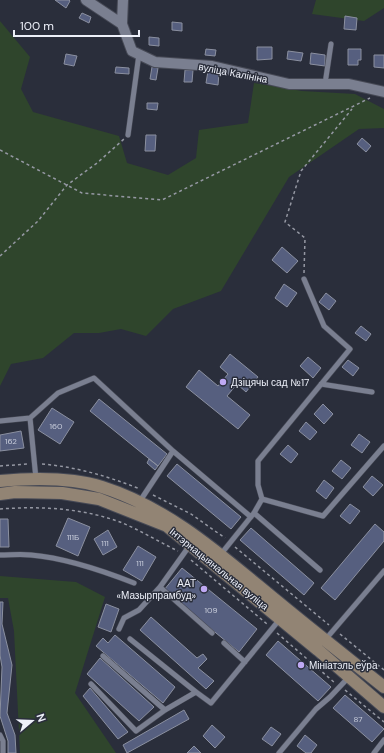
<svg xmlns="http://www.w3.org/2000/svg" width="384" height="753" viewBox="0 0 384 753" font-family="'DM Sans',sans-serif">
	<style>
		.green { fill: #2f452c }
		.building { fill: #565f7f; stroke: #8b90a0 }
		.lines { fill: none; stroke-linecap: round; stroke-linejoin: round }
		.lane-casing { stroke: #474a56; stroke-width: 6 }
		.street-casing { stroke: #474a56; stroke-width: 12 }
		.secondary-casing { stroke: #474a56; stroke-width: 14 }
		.path { stroke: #9598a3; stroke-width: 1.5; stroke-dasharray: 3 3; stroke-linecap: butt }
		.lane { stroke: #7a7f90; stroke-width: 5 }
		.street { stroke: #7a7f90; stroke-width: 10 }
		.secondary { stroke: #928474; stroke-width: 12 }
		.poi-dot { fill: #bfa9f4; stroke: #2a2e3b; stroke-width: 1.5 }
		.labels { text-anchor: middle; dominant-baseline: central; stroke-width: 3; stroke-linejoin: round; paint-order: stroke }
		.number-label { font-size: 8px; fill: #c7ccda }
		.street-label { font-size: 10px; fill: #edf0f9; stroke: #2a2e3b }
		.poi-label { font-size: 10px; fill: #edf0f9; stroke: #2a2e3b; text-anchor: start }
	</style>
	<rect width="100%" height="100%" fill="#2a2e3b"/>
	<path class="green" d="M316,0H384V8L364,21L312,14Z
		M0,21L30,57L21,89L33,112L119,136L127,163L168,175L196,158L199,130L248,123L254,83L302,91L355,94L384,109V128L359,129L289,177L221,291L173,309L146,336L121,329L99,333H74L43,358L11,364L0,386Z
		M0,576L76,582L105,597L75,693L116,753H20L14,631L8,598H0Z"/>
	<path class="building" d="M55,0H69L70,1L66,8Z
		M82,13L91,17L89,23L79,18Z
		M345,16L357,18L356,30L344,29Z
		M172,22L182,23V31L172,30Z
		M149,37L159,38V46L149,45Z
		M257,47H272V59L257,60Z
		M206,49L216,50L215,56L205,55Z
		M348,49H361V60H358V65H348Z
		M288,51L303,53L301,61L287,59Z
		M311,53L325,55V66L310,64Z
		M66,54L77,56L74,66L64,64Z
		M374,55H384V68L374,67Z
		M116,67L129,68V74L115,73Z
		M152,67L158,68L156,80L150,79Z
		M185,70H193L192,82H184Z
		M208,71L219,73L218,85L206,83Z
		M147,103H158L157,110L147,109Z
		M146,135H156L155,151H145Z
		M362,138L371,146L366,152L357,144Z
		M282,247L298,261L287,273L272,260Z
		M284,284L297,293L287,307L275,298Z
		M326,293L336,301L329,310L319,302Z
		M361,326L371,334L366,341L355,333Z
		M230,354L258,377L246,392L237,384L227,396L250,415L238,429L186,387L199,370L218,386L228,374L220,367Z
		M308,357L321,368L313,378L300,366Z
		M348,360L359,368L353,376L342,367Z
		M99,399L167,454L158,466L90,411Z
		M323,404L333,414L324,424L314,414Z
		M52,408L74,422L60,444L38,430Z
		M306,422L317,432L310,440L299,431Z
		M21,431L24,448L0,451V435Z
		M359,434L370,442L362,453L351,445Z
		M288,445L298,454L291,463L280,454Z
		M149,459L158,466L155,470L147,463Z
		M341,460L351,468L342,479L332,471Z
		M177,464L241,517L231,529L167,476Z
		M372,476L383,485L373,496L363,487Z
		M324,480L334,488L326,499L316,491Z
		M350,504L360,511L350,524L340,516Z
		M68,518L90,527L78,556L56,546Z
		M0,519H8L9,547H0Z
		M375,524L384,532V541L335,600L321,588Z
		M251,528L314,583L304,595L240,540Z
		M108,530L117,547L103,555L94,539Z
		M138,546L156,557L142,581L123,570Z
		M182,568L257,629L239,652L164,590Z
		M0,602H3L2,624L12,665L7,713L15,735L16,753H8V741L0,716L2,667L0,655Z
		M106,604L119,609L111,632L98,627Z
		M151,617L197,658L203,654L207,659L198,668L214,681L206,689L140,630Z
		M115,635L175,687L163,703L96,646L103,638L108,643Z
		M278,641L331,687L318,701L266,655Z
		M100,658L154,707L139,721L87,674Z
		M90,688L128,732L118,739L83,696Z
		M345,695L384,729L372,742L333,708Z
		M184,710L189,719L127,753L123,745Z
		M212,725L225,737L215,748L203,736Z
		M271,727L281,734L272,746L262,739Z
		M305,735L317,745L311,753H306L297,746Z
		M194,746L201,753H187Z"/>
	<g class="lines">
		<defs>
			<path id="lane" d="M325,84L331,44
				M128,135L139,54
				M304,279L324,326L350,349L258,461V485L262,499L323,516L384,446
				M321,384L372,392
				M30,418L36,479
				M0,421L30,418L58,393L94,378L173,451L251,517
				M140,501L173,451
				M254,513L320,570
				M221,554L254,513L262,499
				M0,555C10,555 21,554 31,555C66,558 101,570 134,583
				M160,587L212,633
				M119,629L124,618L139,610L160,587L190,545
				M130,639L196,692
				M325,640L384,571
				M224,643L245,662
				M103,656L165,710L196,692L211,703L280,619
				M91,684L136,731L165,710
				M0,735L3,741V753
				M279,753L316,709L330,697L348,678
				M374,753L384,740"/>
			<path id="street" d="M86,0L122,24L132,51L155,62L212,66L289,84H349L384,92
				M122,24L123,0"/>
			<path id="secondary" d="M0,481C33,478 70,477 102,487C171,509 223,557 278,602C313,631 349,659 384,687
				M0,494L15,492L62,493L99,499L167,526L318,650L384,707"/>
		</defs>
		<use href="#lane" class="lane-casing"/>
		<use href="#street" class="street-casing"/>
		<use href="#secondary" class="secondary-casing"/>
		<path class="path" d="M0,150L82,193L162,200L370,98
			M0,256L38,221L67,185L97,163L124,139
			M304,273L305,238L285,222L301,171L352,109
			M42,464C77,467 107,476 140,489
			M0,466L28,464
			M153,495L191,514L225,538
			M0,509C40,506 82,508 120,522C140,530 159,542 178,551
			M235,547L329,625
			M191,560L267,624
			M277,633L335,683
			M340,634L384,670
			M345,690L384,722"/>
		<use href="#lane" class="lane"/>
		<use href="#street" class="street"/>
		<use href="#secondary" class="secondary"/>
	</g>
	<g class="poi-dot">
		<circle cx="223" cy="382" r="4"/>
		<circle cx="204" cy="589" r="4"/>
		<circle cx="301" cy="665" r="4"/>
	</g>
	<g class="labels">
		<g class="number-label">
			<text x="56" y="426">160</text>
			<text x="11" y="441">162</text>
			<text x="73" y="537">111Б</text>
			<text x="105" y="543">111</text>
			<text x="140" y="563">111</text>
			<text x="211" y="610">109</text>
			<text x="358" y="719">87</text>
		</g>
		<g class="street-label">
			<text transform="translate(233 73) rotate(11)">вуліца Калініна</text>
			<text transform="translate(219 569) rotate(39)">Інтэрнацыянальная вуліца</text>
		</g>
		<g class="poi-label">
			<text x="231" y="382">Дзіцячы сад №17</text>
			<text x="196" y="583" text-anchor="end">ААТ<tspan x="196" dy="12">«Мазырпрамбуд»</tspan></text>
			<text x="309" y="665">Мініатэль еўра</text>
		</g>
	</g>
	<g transform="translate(32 721) rotate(71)" stroke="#2a2e3b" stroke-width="3" paint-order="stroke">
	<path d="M0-3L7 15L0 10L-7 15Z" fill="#edf0f9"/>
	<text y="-6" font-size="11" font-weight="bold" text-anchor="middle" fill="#edf0f9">N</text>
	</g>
	<path d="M14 30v6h125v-6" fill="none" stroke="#edf0f9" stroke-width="2"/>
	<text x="20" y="30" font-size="12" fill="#edf0f9" stroke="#2a2e3b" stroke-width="3" paint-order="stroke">100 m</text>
</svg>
